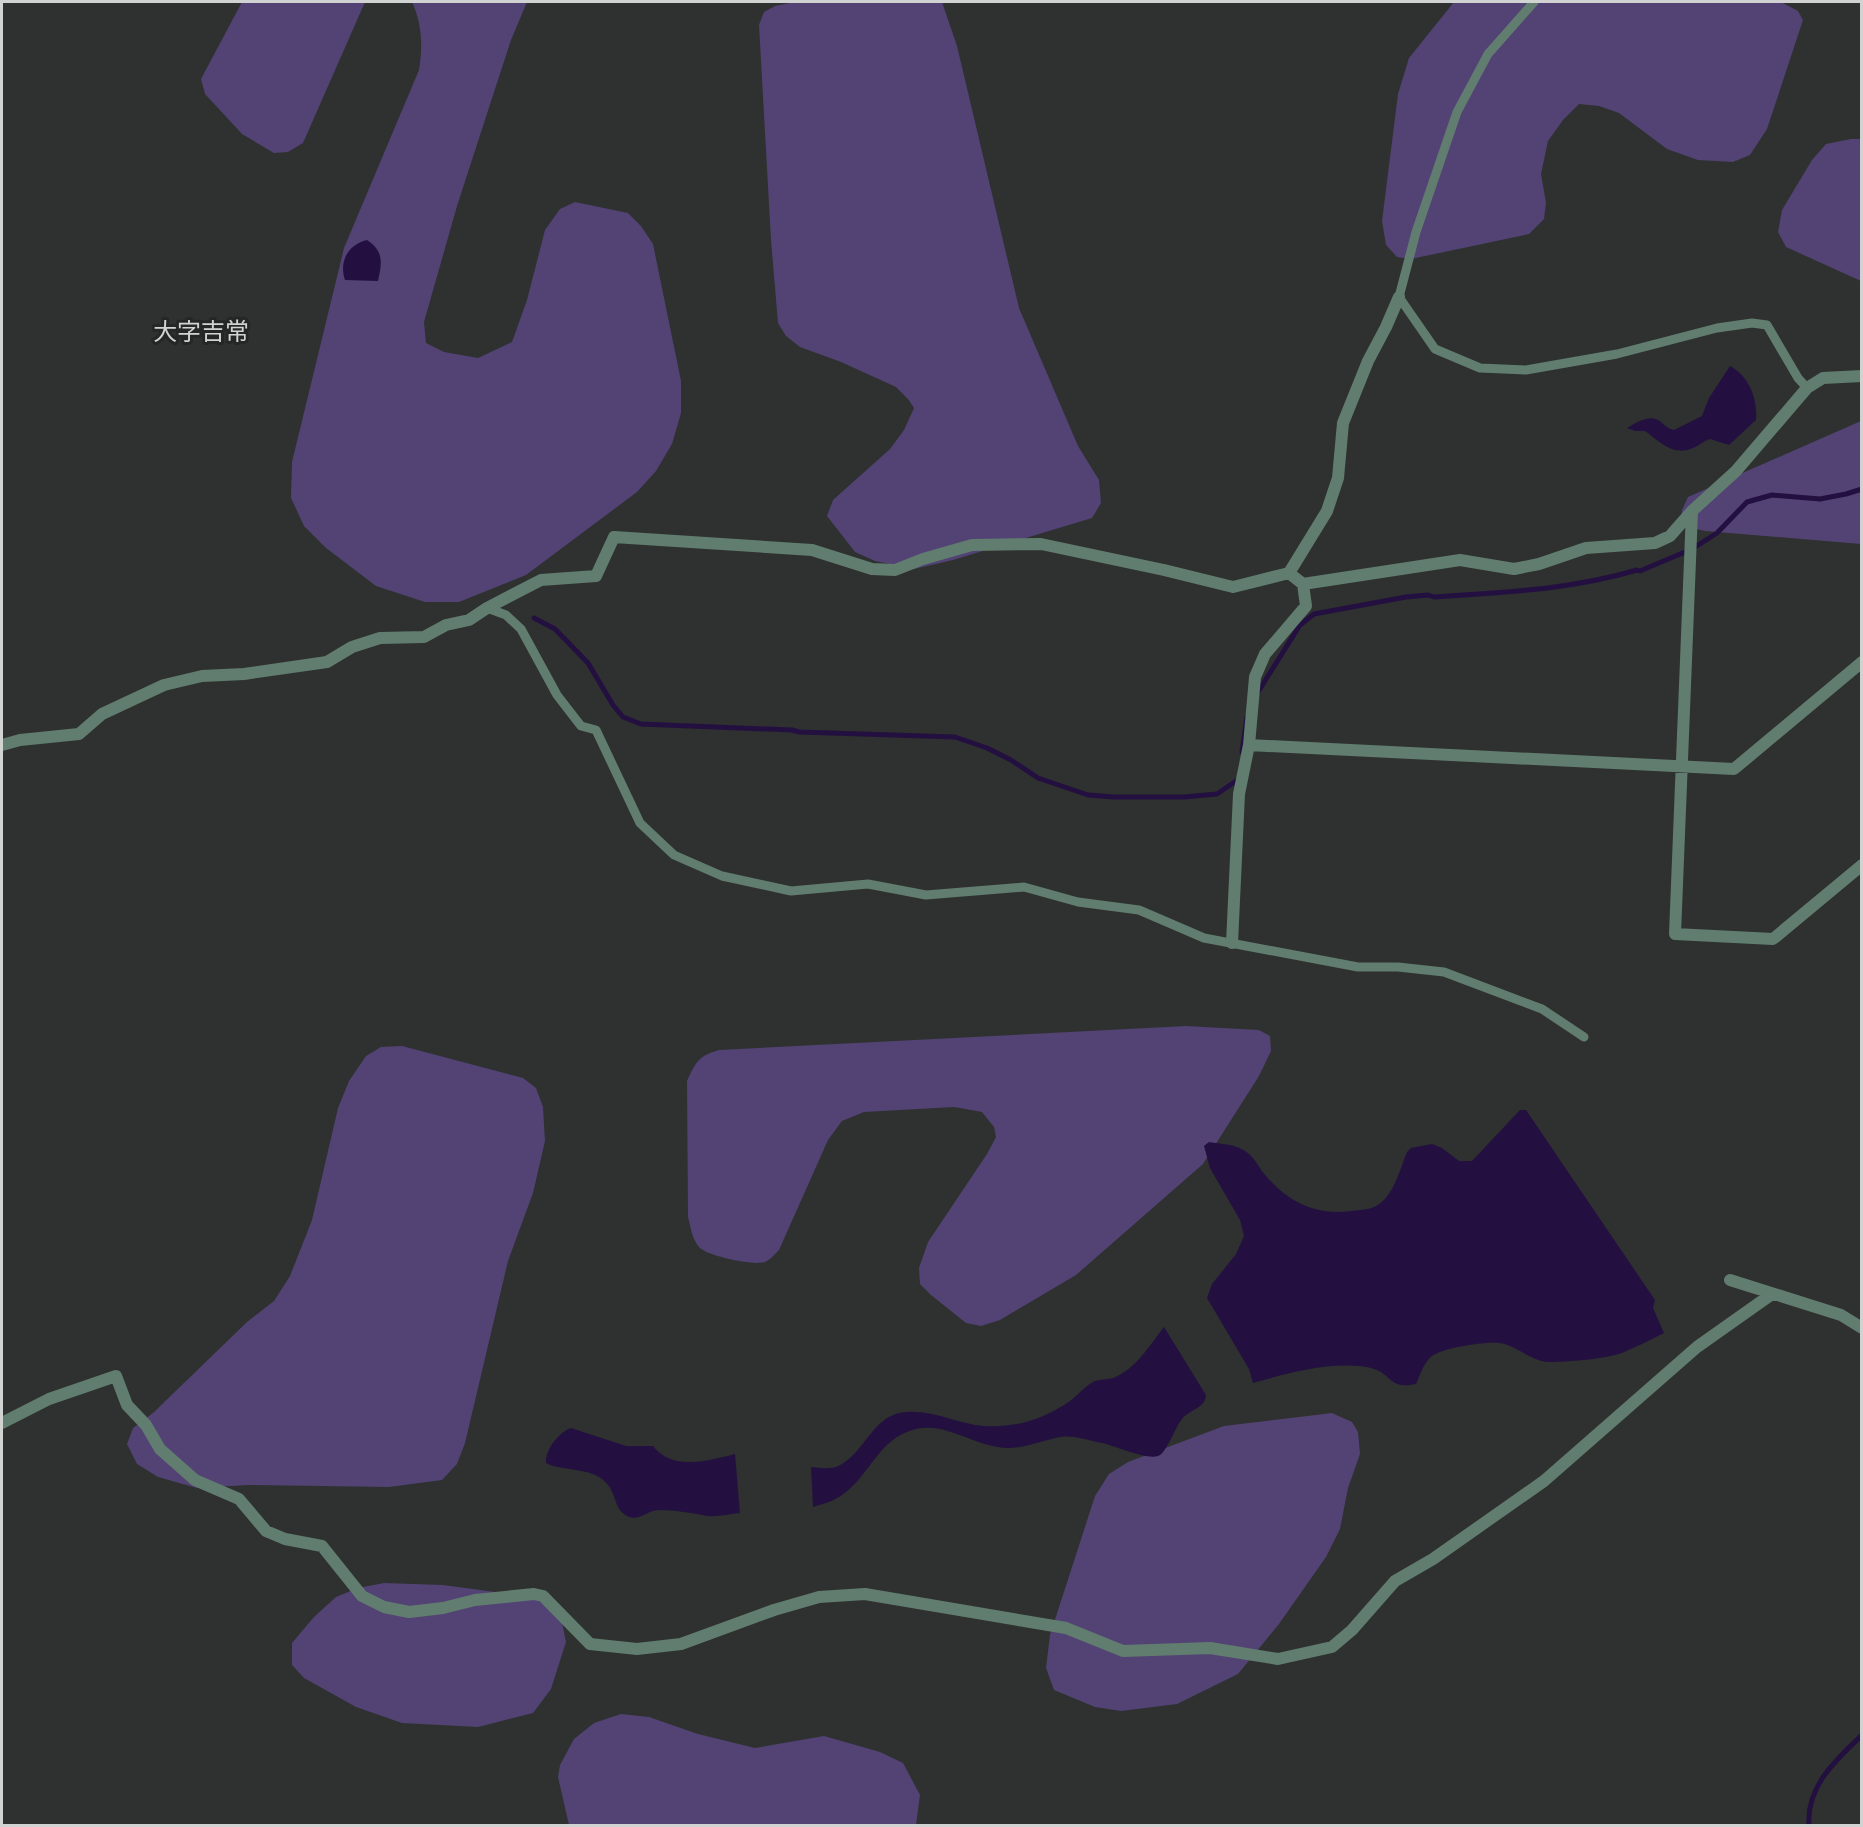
<svg xmlns="http://www.w3.org/2000/svg" width="1863" height="1827" viewBox="0 0 1863 1827" font-family="'DM Sans','Noto Sans JP',sans-serif">
	<style>
		.green { fill: #524374 }
		.water { fill: #231040 }
		.lines { fill: none; stroke-linecap: round; stroke-linejoin: round }
		.stream { stroke: #231040; stroke-width: 5 }
		.lane { stroke: #617d6f; stroke-width: 9 }
		.street { stroke: #617d6f; stroke-width: 12 }
		.labels { text-anchor: middle; dominant-baseline: central; stroke-width: 6; stroke-linejoin: round; paint-order: stroke }
		.quarter-label { font-size: 24px; fill: #d1d3d2; stroke: #242725 }
	</style>
	<rect width="100%" height="100%" fill="#2e312f"/>
	<path class="green" d="M242,2H365L303,143L288,152L274,153L242,134L205,94L201,79Z
		M412,2H527L511,40L457,206L424,322L426,343L444,352L478,358L512,342L527,300L545,230L560,209L575,202L628,213L641,226L653,244L681,381V413L672,444L656,471L637,492L526,575L459,602H425L376,586L326,548L304,526L291,498L292,462L344,248L419,70C423,46 422,24 412,2Z
		M795,2H942L957,46L1019,308L1078,446L1099,480L1101,503L1092,518L953,560L914,569L875,561L855,552L827,516L833,500L890,449L904,430L914,408L908,399L896,387L841,362L800,347L786,336L778,323L771,240L759,25L764,12L775,6Z
		M1454,2H1781L1798,11L1803,20L1767,129L1750,155L1733,162L1698,160L1667,149L1619,113L1599,106L1579,104L1563,120L1548,141L1541,174L1546,203L1544,219L1529,234L1411,259L1397,257L1386,245L1382,221L1398,94L1409,58Z
		M1851,139H1861V281L1786,247L1778,232L1782,210L1812,160L1826,144Z
		M1861,421V544L1705,531L1692,528L1681,521L1682,510L1688,497Z
		M1186,1026L1259,1030L1270,1036L1271,1051L1259,1076L1203,1164L1076,1275L1000,1320L981,1326L966,1323L931,1295L920,1284L919,1268L928,1242L987,1154L996,1137L994,1127L982,1112L954,1107L864,1112L842,1121L828,1140L779,1250C775,1254 770,1260 765,1262C753,1266 709,1256 700,1248C692,1240 691,1228 688,1217L687,1081C696,1062 698,1056 719,1050Z
		M402,1046L523,1078L536,1088L543,1107L545,1141L533,1193L508,1261L465,1443L457,1464L442,1480L389,1487L248,1485L197,1488L158,1477L137,1464L127,1444L133,1428L153,1413L247,1322L274,1301L290,1276L312,1220L338,1108L349,1081L366,1056L381,1047Z
		M1332,1413L1352,1422L1358,1432L1360,1454L1348,1488L1340,1529L1326,1557L1279,1624L1238,1674L1177,1704L1121,1711L1095,1707L1054,1690L1046,1668L1050,1635L1095,1496L1109,1474L1128,1462L1224,1426Z
		M384,1583L443,1585L548,1599L559,1608L566,1642L551,1689L533,1713L478,1727L402,1723L356,1707L304,1678L292,1665V1643L314,1617L336,1597L358,1588Z
		M621,1714L649,1717L698,1734L755,1748L824,1736L880,1752L903,1763L920,1795L916,1825H569L558,1777L560,1765L574,1739L594,1723Z"/>
	<path class="water" d="M367,240C384,251 382,263 378,281L345,280C339,262 347,245 367,240Z
		M1730,366C1749,376 1758,399 1756,420L1729,445L1710,439C1703,441 1699,446 1693,448C1673,457 1659,441 1645,431H1635L1627,428C1637,422 1651,413 1661,422C1666,426 1667,428 1674,430L1702,416L1709,398Z
		M1520,1110H1526L1655,1300L1653,1308L1664,1333C1650,1340 1636,1347 1622,1353C1605,1359 1568,1362 1550,1362C1531,1362 1517,1345 1499,1343C1486,1341 1442,1348 1432,1356C1424,1362 1420,1375 1416,1384C1388,1390 1392,1373 1371,1368C1334,1360 1288,1373 1253,1383L1249,1369L1207,1298L1212,1284L1236,1254L1244,1236L1240,1220L1210,1168L1204,1146L1209,1142C1221,1144 1235,1144 1245,1151C1255,1157 1258,1167 1266,1176C1288,1202 1317,1216 1351,1211C1358,1210 1368,1210 1374,1207C1393,1199 1400,1169 1407,1152L1411,1148L1432,1144L1442,1148L1459,1161H1472Z
		M1164,1327L1206,1395C1205,1409 1190,1409 1182,1419C1175,1427 1167,1453 1158,1456C1147,1460 1115,1446 1102,1443C1089,1441 1074,1435 1061,1437C1043,1440 1026,1448 1008,1448C976,1448 948,1422 916,1429C878,1438 870,1476 842,1495C834,1501 823,1504 813,1507L811,1467C821,1468 834,1470 842,1464C864,1451 873,1419 899,1413C929,1407 956,1424 984,1426C1016,1428 1044,1419 1070,1401C1078,1395 1086,1385 1095,1381C1100,1379 1107,1380 1113,1378C1136,1369 1149,1346 1164,1327Z
		M571,1428L626,1446H653C672,1471 708,1461 735,1454L740,1513C730,1514 718,1517 708,1516C691,1513 675,1510 658,1510C645,1511 637,1524 624,1514C612,1506 618,1485 595,1475C580,1468 558,1470 546,1463C545,1450 559,1432 571,1428Z"/>
	<g class="lines">
		<path class="stream" d="M534,618L555,629L588,663L613,705L623,717L641,724L792,730L799,732L955,737L987,748L1011,760L1038,778L1088,795L1114,797H1184L1217,794L1239,779
			M1258,692L1300,625L1314,614L1406,597L1428,595L1434,597C1505,592 1569,590 1637,570L1640,571L1692,549L1717,533L1747,502L1772,495L1820,499L1846,494L1862,489
			M1242,752L1247,717
			M1809,1826C1806,1786 1836,1760 1862,1735"/>
		<path class="lane" d="M1534,2L1488,54L1457,112L1416,232L1399,297L1435,349L1480,368L1526,370L1617,354L1717,328L1752,323L1767,325L1798,378L1807,388
			M487,608L506,615L521,629L557,695L581,726L596,730L640,823L674,855L722,876L791,891L868,884L926,895L1024,887L1078,902L1139,910L1204,938L1358,967H1398L1444,972L1542,1009L1584,1037"/>
		<path class="street" d="M1692,511L1675,934L1773,939L1862,865
			M1289,573L1303,584L1460,560L1514,569L1539,564L1586,548L1655,543L1670,536L1692,511L1736,471L1807,388L1823,378L1862,376
			M2,745L20,740L79,734L102,714L164,685L202,676L244,674L327,662L352,647L380,638L424,637L446,625L469,620L487,608L541,580L596,576L614,537L812,550L872,569L895,570L923,559L972,545L1041,544L1164,570L1233,587L1289,573L1327,511L1338,478L1343,423L1368,361L1386,327L1399,297
			M1249,745L1734,769L1862,662
			M1232,943L1239,794L1249,745L1255,677L1265,654L1306,606L1303,584
			M1730,1280L1841,1315L1862,1328
			M2,1423L49,1399L116,1376L127,1405L146,1425L160,1449L195,1480L239,1499L266,1531L285,1539L322,1546L362,1596L384,1607L409,1612L443,1608L475,1600L534,1594L543,1596L590,1644L637,1649L681,1644L774,1610L819,1597L865,1594L1066,1628L1123,1651L1210,1648L1278,1659L1332,1647L1352,1630L1395,1581L1433,1559L1544,1481L1697,1347L1772,1294"/>
	</g>
	<g class="labels">
		<g class="quarter-label">
			<text x="201" y="331">大字吉常</text>
		</g>
	</g>
	<rect width="1863" height="1827" fill="none" stroke="#d1d3d2" stroke-width="6"/>
</svg>
